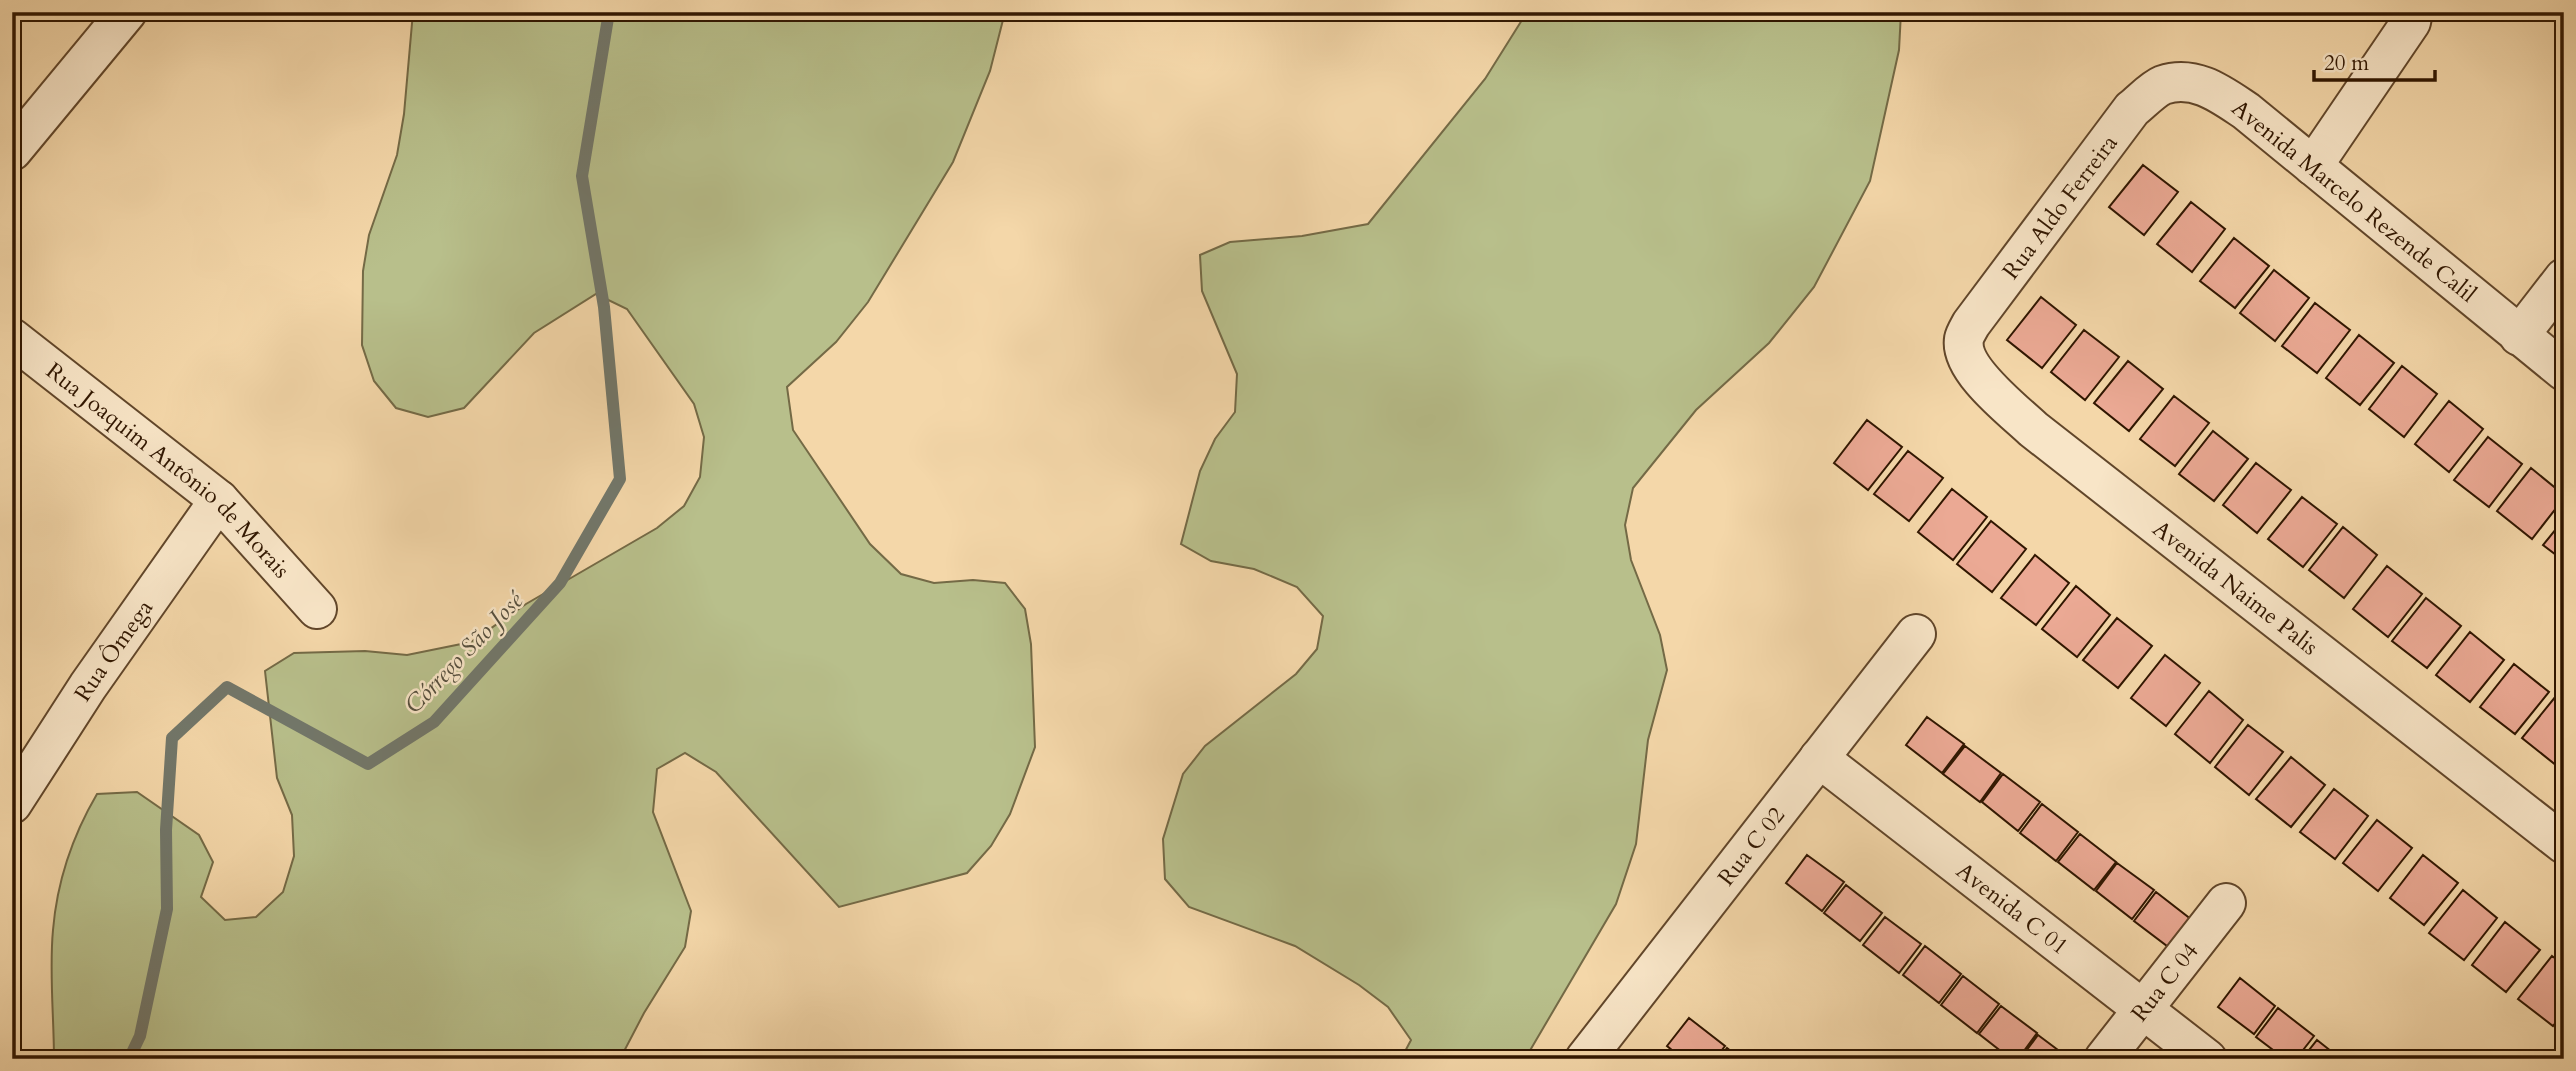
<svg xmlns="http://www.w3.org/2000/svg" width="2576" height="1071" viewBox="0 0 2576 1071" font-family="Cardo,serif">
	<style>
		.green { fill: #b8bf8b; stroke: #746a46; stroke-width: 2 }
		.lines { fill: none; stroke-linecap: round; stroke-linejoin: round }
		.stream { stroke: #72776a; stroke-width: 12 }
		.building { fill: #eba994; stroke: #301600; stroke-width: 2 }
		.street-casing { stroke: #61462a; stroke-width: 42 }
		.street { stroke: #f8e5c7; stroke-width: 38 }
		.labels { text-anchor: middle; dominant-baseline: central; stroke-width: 5; stroke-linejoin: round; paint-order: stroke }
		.street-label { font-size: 23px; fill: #301600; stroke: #f8e5c7 }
		.water-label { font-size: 24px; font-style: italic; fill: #564f3e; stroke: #f8e5c7 }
	</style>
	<rect width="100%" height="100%" fill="#f4d7a9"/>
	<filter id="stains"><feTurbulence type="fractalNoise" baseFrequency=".00286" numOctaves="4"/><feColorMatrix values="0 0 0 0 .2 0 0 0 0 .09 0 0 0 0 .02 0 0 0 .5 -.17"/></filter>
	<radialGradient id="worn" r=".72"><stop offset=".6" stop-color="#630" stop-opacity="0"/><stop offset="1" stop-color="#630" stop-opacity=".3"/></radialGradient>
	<path class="green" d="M413,12H1005L990,71L953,162L868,302L836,342L787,387L793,430L870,544L901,574L934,583L973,580L1005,583L1025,609L1031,644L1035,747L1010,814L991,846L967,873L839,907L716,772L685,753L657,769L653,812L691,911L685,947L644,1013L620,1059H54C54,1017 49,971 53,930C57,882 73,835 97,794L137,792L199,835L213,862L201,897L225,920L256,917L283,892L294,856L292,815L277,778L265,671L294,653L365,651L407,655L471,642L526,604L657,528L684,506L700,477L704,437L694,404L627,309L596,294L534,333L464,408L428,417L396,408L374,381L362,345L363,271L369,235L397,155L404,114Z
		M1527,12H1901L1899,50L1870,181L1814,287L1769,343L1696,410L1633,488L1625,525L1631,560L1660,635L1667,670L1648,740L1636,844L1616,904L1525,1059H1401L1411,1040L1388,1007L1359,985L1295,946L1189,907L1165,879L1163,839L1183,774L1205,746L1296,674L1317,649L1323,616L1297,587L1254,569L1211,561L1181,544L1200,471L1215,439L1235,412L1237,374L1202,291L1200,255L1230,242L1302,236L1368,224L1485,79Z"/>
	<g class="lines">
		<path class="stream" d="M129,1059L140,1036L167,909L166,830L172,738L227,687L368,764L434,722L560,583L620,479L604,307L582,176L609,12"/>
	</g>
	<path class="building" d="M2143,165L2178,192L2144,235L2109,207Z
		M2191,202L2225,229L2192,272L2157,244Z
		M2234,238L2269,266L2235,308L2200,281Z
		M2274,270L2309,298L2275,341L2240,313Z
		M2041,297L2076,325L2042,368L2007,340Z
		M2315,303L2350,330L2317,373L2282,346Z
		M2084,330L2119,357L2085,400L2051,372Z
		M2359,335L2394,363L2360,405L2326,378Z
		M2128,361L2163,389L2129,431L2094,403Z
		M2402,366L2437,394L2404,437L2369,409Z
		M2174,396L2209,423L2175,466L2140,439Z
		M2449,401L2483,429L2449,472L2415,444Z
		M1867,420L1902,447L1868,490L1834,463Z
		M2213,431L2248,459L2214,501L2179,474Z
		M2488,437L2522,464L2489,507L2454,480Z
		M1908,451L1943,478L1909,521L1874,494Z
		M2256,463L2291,490L2257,533L2223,505Z
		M2531,468L2564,495V498L2532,539L2497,511Z
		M1952,489L1987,517L1953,560L1918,532Z
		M2302,497L2337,524L2303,567L2268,539Z
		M2564,519V561L2543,545Z
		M1991,521L2026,549L1992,592L1957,564Z
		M2343,527L2377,555L2344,598L2309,570Z
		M2035,555L2069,583L2036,625L2001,598Z
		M2387,566L2422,594L2388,637L2353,609Z
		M2076,586L2110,615L2077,657L2042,629Z
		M2426,598L2461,626L2427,668L2392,641Z
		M2117,618L2152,646L2118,688L2083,660Z
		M2470,632L2504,660L2470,702L2436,675Z
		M2165,655L2200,683L2166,726L2131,698Z
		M2514,664L2549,692L2515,734L2480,707Z
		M2209,691L2243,720L2210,763L2175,734Z
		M2556,696L2564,702V757L2557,766L2522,738Z
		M1927,717L1964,744L1942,773L1906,745Z
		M2248,725L2283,752L2249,795L2215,767Z
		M1965,746L2001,773L1980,802L1943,774Z
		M2291,757L2325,785L2291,827L2256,799Z
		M2003,774L2040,802L2018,831L1982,802Z
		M2334,789L2368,816L2335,859L2300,832Z
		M2042,804L2078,832L2056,861L2020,833Z
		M2377,820L2412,848L2378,891L2343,863Z
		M2080,834L2116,862L2094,890L2058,862Z
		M1807,855L1844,882L1822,911L1786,883Z
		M2423,855L2458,883L2424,925L2390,898Z
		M2117,863L2154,890L2132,919L2096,891Z
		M1846,885L1882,913L1860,941L1824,913Z
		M2463,890L2497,918L2464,960L2429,933Z
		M2156,892L2192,920L2171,949L2134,921Z
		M1885,917L1921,944L1899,973L1863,945Z
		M2505,922L2540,950L2506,992L2472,965Z
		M1925,946L1961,974L1939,1003L1903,975Z
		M2552,956L2564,965V1012L2553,1026L2518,999Z
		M1963,976L1999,1004L1977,1033L1941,1005Z
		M2240,978L2275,1006L2254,1034L2218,1007Z
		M2001,1006L2037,1033L2018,1059H2011L1979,1034Z
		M2278,1008L2314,1036L2296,1059H2285L2256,1037Z
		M1689,1018L1725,1046L1715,1059H1683L1667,1046Z
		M2038,1035L2070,1059H2020Z
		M2317,1040L2341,1059H2302Z
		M1727,1048L1741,1059H1719Z"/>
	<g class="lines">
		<defs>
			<g id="street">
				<path d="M12,151L127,12"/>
				<path d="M2313,166L2411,22L2413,12"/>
				<path d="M2519,336L2564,278"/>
				<path id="s1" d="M12,338L219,500L317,609"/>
				<path id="s2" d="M2564,371L2246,111C2222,95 2195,74 2163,85C2153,89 2141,102 2132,109L1971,324C1969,328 1965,334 1964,339C1959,369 2013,410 2033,429L2564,844"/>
				<path id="s3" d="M1819,758L2207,1059"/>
				<path id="s4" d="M12,804L88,686L219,500"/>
				<path id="s5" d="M1585,1059L1916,634"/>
				<path id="s6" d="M2104,1059L2226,903"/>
			</g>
		</defs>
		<use href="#street" class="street-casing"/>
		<use href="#street" class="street"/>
	</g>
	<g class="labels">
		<g class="street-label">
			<text transform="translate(2354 201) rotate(39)">Avenida Marcelo Rezende Calil</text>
			<text transform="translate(2060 207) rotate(-53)">Rua Aldo Ferreira</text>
			<text stroke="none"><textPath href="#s1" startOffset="205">Rua Joaquim Antônio de Morais</textPath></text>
			<text stroke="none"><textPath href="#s2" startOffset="1200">Avenida Naime Palis</textPath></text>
			<text stroke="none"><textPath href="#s4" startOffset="184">Rua Ômega</textPath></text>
			<text stroke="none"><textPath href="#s5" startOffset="270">Rua C 02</textPath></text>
			<text stroke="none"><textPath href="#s3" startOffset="245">Avenida C 01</textPath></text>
			<text stroke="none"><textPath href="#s6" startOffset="98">Rua C 04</textPath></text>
		</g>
		<g class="water-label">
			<text transform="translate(464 653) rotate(-46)">Córrego São José</text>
		</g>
	</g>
	<rect width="2576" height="1071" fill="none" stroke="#f4d7a9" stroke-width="42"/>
	<rect x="14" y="14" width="2548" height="1043" fill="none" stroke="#301600" stroke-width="3.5"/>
	<rect x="21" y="21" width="2534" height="1029" fill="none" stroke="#301600" stroke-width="2"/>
	<path d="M2314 70v10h121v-10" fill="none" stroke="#301600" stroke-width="3.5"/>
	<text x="2324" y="70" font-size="21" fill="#301600" stroke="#f8e5c7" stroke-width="5" paint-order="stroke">20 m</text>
	<rect width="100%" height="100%" filter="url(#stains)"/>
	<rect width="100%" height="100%" fill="url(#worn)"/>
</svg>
